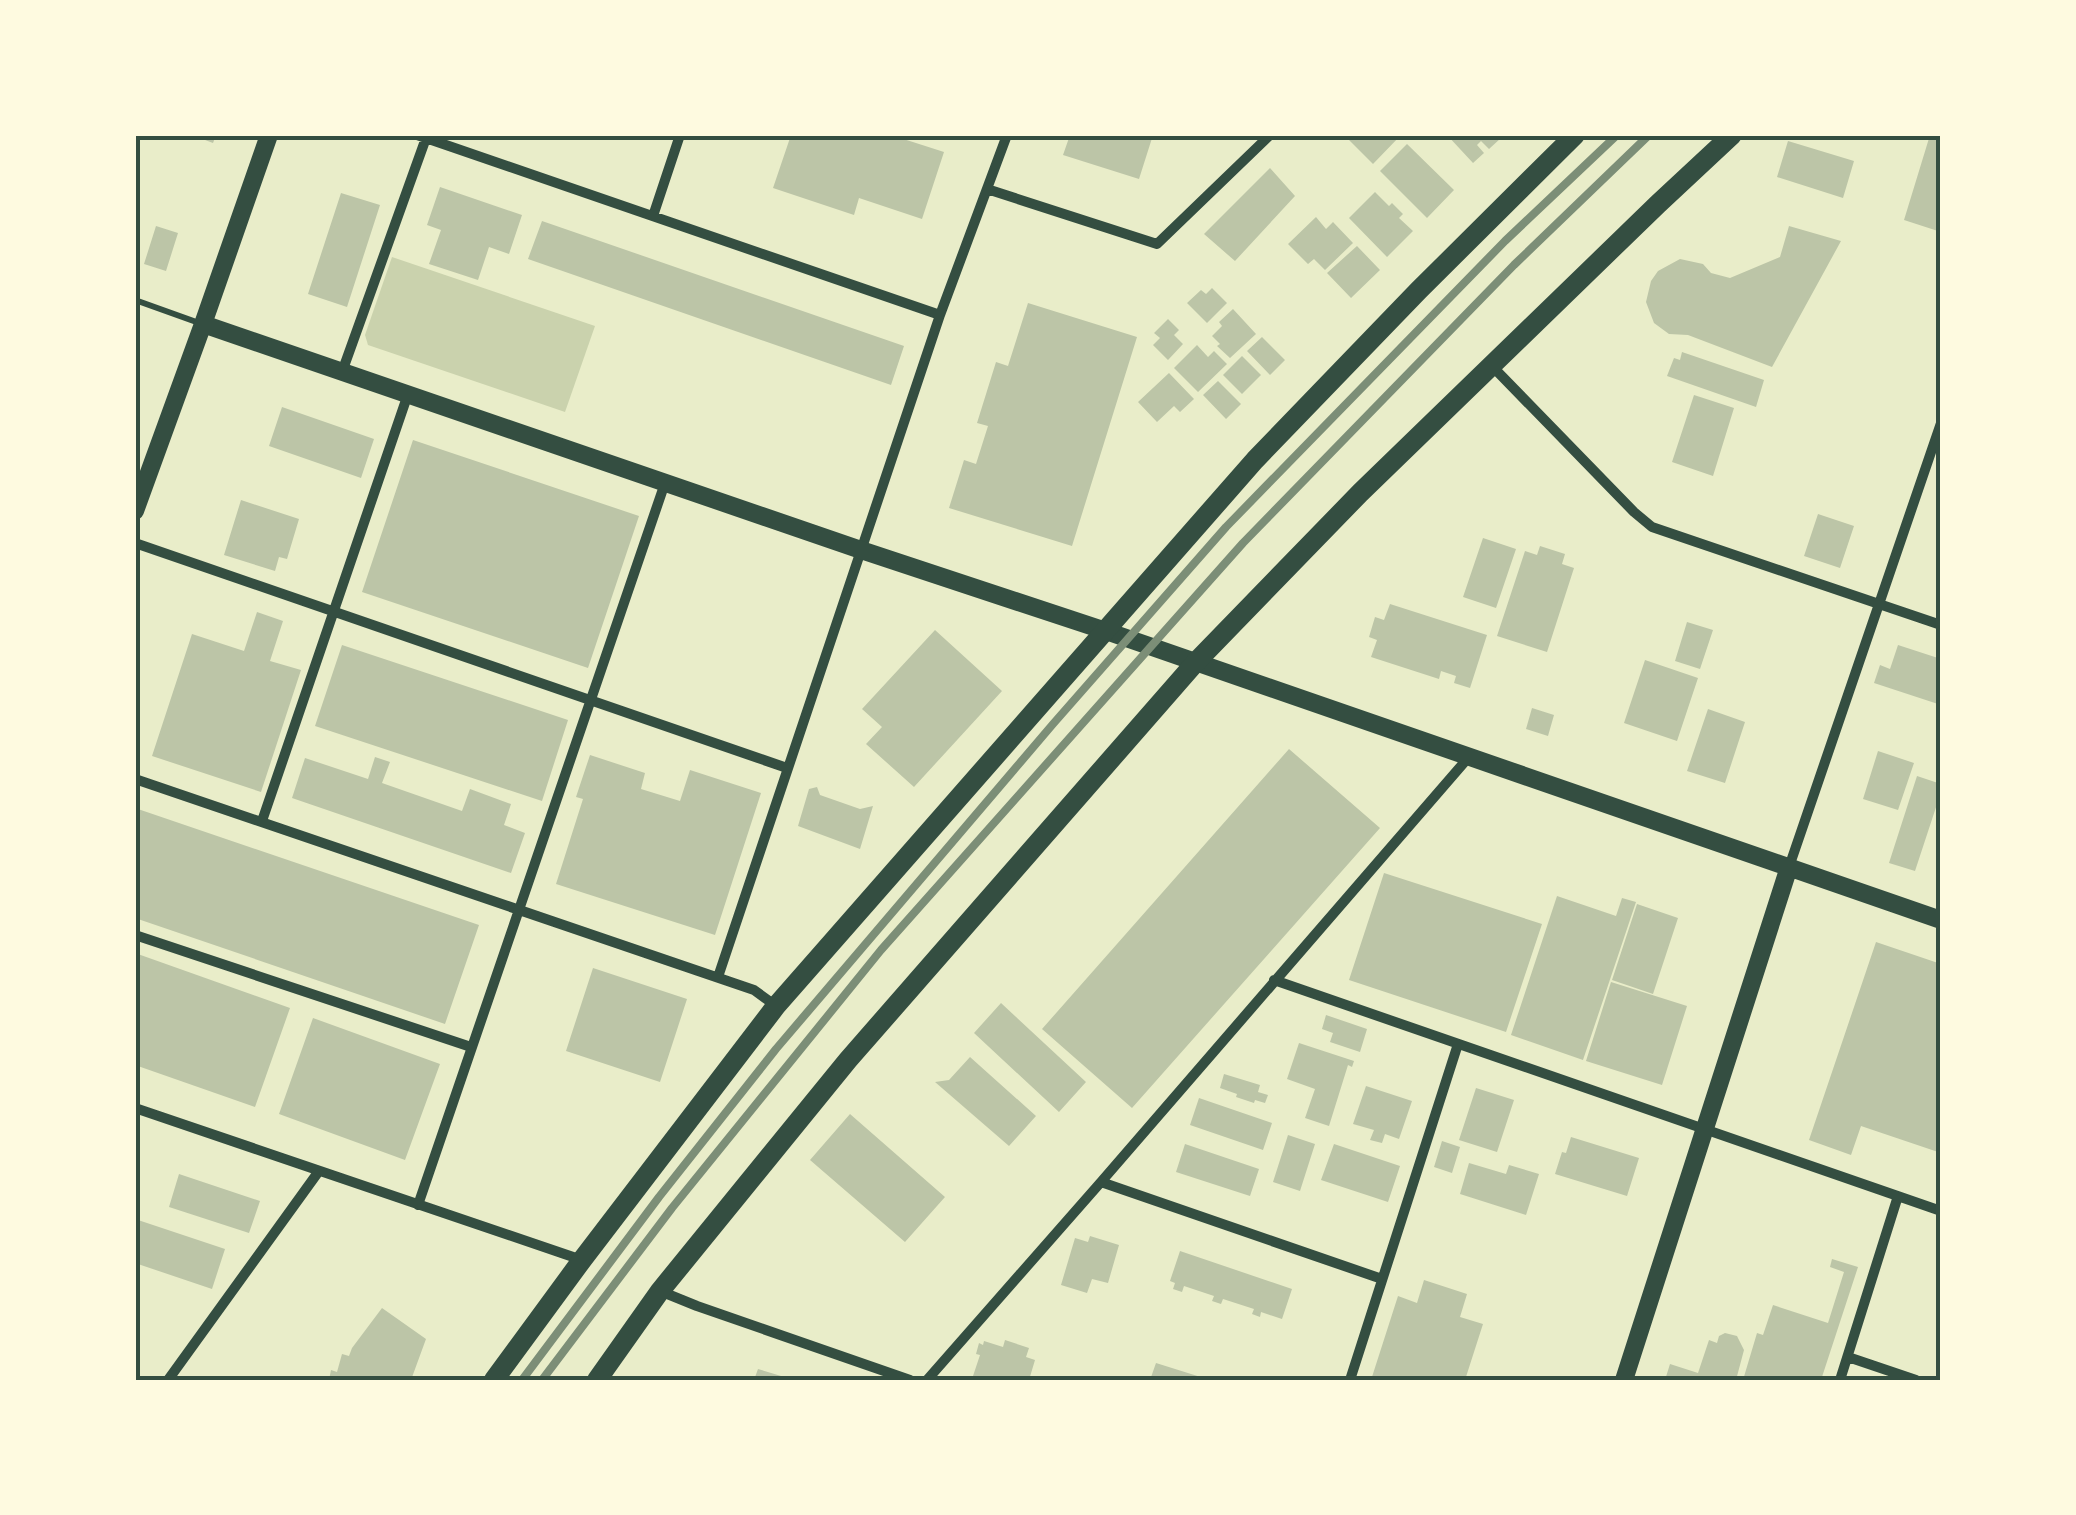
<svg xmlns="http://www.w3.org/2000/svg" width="2076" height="1515" viewBox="0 0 2076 1515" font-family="'Space Grotesk',sans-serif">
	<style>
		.green { fill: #cad2ad }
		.building { fill: #bcc5a7 }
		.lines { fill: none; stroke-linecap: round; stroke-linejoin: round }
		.service { stroke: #344e41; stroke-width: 6 }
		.minor { stroke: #344e41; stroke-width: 10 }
		.tertiary { stroke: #344e41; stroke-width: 18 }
		.secondary { stroke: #344e41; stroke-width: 20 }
		.rail { stroke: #7c8e77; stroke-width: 8 }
		.neatline { fill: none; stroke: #344e41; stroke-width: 4 }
	</style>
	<rect width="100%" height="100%" fill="#e9edc9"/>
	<path class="green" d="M392,257L595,326L565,412L368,345L365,335Z"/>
	<path class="building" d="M192,135H216L213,143Z
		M791,135H891L944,152L922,219L859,198L854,215L773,188Z
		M1070,135H1153L1139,179L1063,155Z
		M1344,135H1401L1373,164Z
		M1447,135H1498L1501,138L1489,149L1481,141L1477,145L1484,153L1473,163Z
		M1930,135H1941V232L1904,220Z
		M1788,141L1854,161L1843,198L1777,177Z
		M1407,144L1454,190L1427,218L1380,171Z
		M1270,168L1295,196L1235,261L1204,234Z
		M440,187L522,215L509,254L489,247L478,280L429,264L441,230L427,225Z
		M1375,192L1389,206L1392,203L1403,214L1399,218L1413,231L1387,257L1349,218Z
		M341,193L380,205L347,307L308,294Z
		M1316,217L1326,229L1333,222L1353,243L1325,270L1314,259L1308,264L1288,244Z
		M542,221L904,346L891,385L528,259Z
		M156,226L178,233L166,271L144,264Z
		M1789,226L1841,241L1772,367L1688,335L1669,334L1654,323L1646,302L1651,281L1658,271L1680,259L1703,264L1711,273L1730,278L1780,257Z
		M1357,246L1380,270L1351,298L1327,273Z
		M1212,288L1227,303L1207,323L1187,303L1201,290L1206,294Z
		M1028,303L1137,337L1072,546L949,508L964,460L976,464L988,426L977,423L996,362L1008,366Z
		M1233,309L1256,334L1230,358L1217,346L1220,344L1212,336L1222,326L1219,322Z
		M1168,319L1179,330L1174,335L1183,344L1168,360L1153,345L1160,338L1154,333Z
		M1262,337L1285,360L1270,375L1247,351Z
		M1197,345L1208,357L1214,351L1227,364L1198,392L1174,368Z
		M1682,352L1764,380L1756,407L1667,376L1674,358L1680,360Z
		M1242,356L1261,375L1242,394L1223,375Z
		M1169,373L1194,399L1180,412L1174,406L1157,422L1138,402Z
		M1218,381L1241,404L1226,419L1203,395Z
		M1694,395L1734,408L1713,476L1672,462Z
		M282,407L374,439L361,478L269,446Z
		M413,440L639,516L588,668L362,592Z
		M241,500L299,519L287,559L279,557L275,571L224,555Z
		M1818,514L1854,526L1840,568L1804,556Z
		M1483,538L1516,549L1496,608L1463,597Z
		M1540,546L1565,554L1562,564L1574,568L1547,652L1497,636L1525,551L1537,555Z
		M1390,604L1487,635L1470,688L1454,683L1456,676L1441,671L1439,679L1371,657L1377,640L1369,637L1375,617L1384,620Z
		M257,612L283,621L270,661L301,670L261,792L152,756L192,634L244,651Z
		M1687,622L1713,630L1700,669L1675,661Z
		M935,630L1002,691L914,787L866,744L882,727L862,709Z
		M342,645L568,720L542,801L315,726Z
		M1898,645L1941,659V705L1874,683L1880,665L1890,669Z
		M1645,660L1698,678L1677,741L1624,723Z
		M1532,708L1554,715L1548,736L1526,729Z
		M1708,709L1745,722L1725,783L1687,771Z
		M1289,749L1380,828L1132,1108L1042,1029Z
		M1878,751L1914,763L1898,810L1863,799Z
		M590,755L645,773L641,789L680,801L690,770L761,793L715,935L556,884L583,799L576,797Z
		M375,757L390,762L382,783L462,811L470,789L511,804L504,825L525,833L511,873L292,798L305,758L368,779Z
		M1917,776L1941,784V792L1915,871L1889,863Z
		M817,787L820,795L860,809L873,806L860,849L798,826L809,789Z
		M135,808L479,925L445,1024L135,918Z
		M1384,873L1542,924L1506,1032L1349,980Z
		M1557,896L1616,916L1622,898L1636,902L1583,1060L1511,1035Z
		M1637,904L1678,918L1653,994L1612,980Z
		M1876,942L1941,964V1153L1861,1126L1851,1155L1809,1140Z
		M135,953L290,1008L255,1107L135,1065Z
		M593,968L687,999L660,1082L566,1051Z
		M1611,982L1687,1006L1662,1085L1586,1061Z
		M1001,1003L1086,1082L1059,1112L974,1033Z
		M1326,1015L1367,1029L1360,1052L1330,1042L1333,1033L1322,1029Z
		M313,1018L440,1064L405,1160L279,1114Z
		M1299,1043L1354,1061L1352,1067L1348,1065L1329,1126L1305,1118L1315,1089L1287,1079Z
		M970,1057L1036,1116L1009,1146L935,1082L949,1080Z
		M1224,1074L1260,1085L1258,1092L1268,1095L1265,1103L1255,1100L1254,1103L1236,1097L1237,1094L1220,1088Z
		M1366,1086L1412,1101L1399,1139L1385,1134L1382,1143L1370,1140L1374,1130L1353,1124Z
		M1476,1088L1514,1100L1497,1152L1459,1140Z
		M1199,1098L1272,1123L1263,1150L1190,1125Z
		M850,1114L945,1197L905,1242L810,1160Z
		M1288,1135L1315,1144L1300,1191L1273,1182Z
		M1571,1137L1639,1158L1627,1196L1555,1174L1562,1152L1566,1153Z
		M1442,1141L1460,1147L1452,1173L1434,1167Z
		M1185,1144L1259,1169L1250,1196L1176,1172Z
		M1334,1144L1400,1166L1388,1202L1321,1180Z
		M1469,1163L1506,1174L1509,1165L1539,1174L1526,1215L1460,1194Z
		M179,1174L260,1201L249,1233L169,1207Z
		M135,1219L225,1249L212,1289L135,1263Z
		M1090,1236L1119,1245L1108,1283L1092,1279L1087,1293L1061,1285L1075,1238L1088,1242Z
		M1180,1251L1292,1289L1282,1319L1261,1312L1260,1317L1252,1314L1254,1309L1223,1299L1221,1304L1212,1301L1214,1296L1184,1286L1182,1292L1173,1289L1175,1283L1170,1281Z
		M1832,1259L1858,1267L1821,1380H1743L1757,1333L1763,1335L1773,1305L1828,1323L1844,1272L1830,1267Z
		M1424,1280L1467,1294L1460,1317L1483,1324L1465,1380H1371L1398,1296L1417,1303Z
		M382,1308L426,1339L411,1380H329L331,1370L337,1372L342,1354L349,1356L352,1348Z
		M1725,1333L1737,1336L1744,1350L1736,1380H1665L1670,1364L1698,1373L1709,1340L1717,1343L1719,1336Z
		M1005,1340L1029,1348L1026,1357L1035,1360L1029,1380L972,1379L980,1355L976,1354L979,1343L983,1345L984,1341L1003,1347Z
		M1156,1363L1207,1379V1380H1150Z
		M758,1369L791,1379V1380H754Z"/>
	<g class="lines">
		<path class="service" d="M135,300L202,324"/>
		<path class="minor" d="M417,135L940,315
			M987,189L1157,244L1270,135
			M653,216L680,135
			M1491,365L1634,512L1652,527L1941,625
			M342,372L426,138
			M135,543L787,768
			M135,779L754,990L776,1006
			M262,821L408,394
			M1789,867L1941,423
			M135,935L471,1047
			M718,977L940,315L1007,135
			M1274,980L1941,1211
			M135,1108L582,1260
			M1101,1182L1382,1279
			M418,1205L665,483
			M660,1291L697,1306L910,1380
			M1848,1357L1916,1380
			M168,1380L319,1171
			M927,1380L1101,1182L1468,758
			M1350,1380L1458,1044
			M1840,1380L1898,1196"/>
		<path class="tertiary" d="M203,324L861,550L1106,631L1941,920
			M135,511L203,324L269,135
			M1624,1380L1789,867"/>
		<path class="secondary" d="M494,1380L582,1260L776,1006L1255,460L1419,290L1575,135
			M597,1380L660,1291L848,1060L1195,663L1360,493L1658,204L1732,135"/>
		<path class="rail" d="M522,1380L659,1197L776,1049L1053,724L1226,527L1505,241L1617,135
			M542,1380L672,1208L881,950L1243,543L1514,265L1649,135"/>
	</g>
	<rect width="2076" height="1515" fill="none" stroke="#fefae0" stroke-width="275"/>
	<rect x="138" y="138" width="1800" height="1240" class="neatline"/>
</svg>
